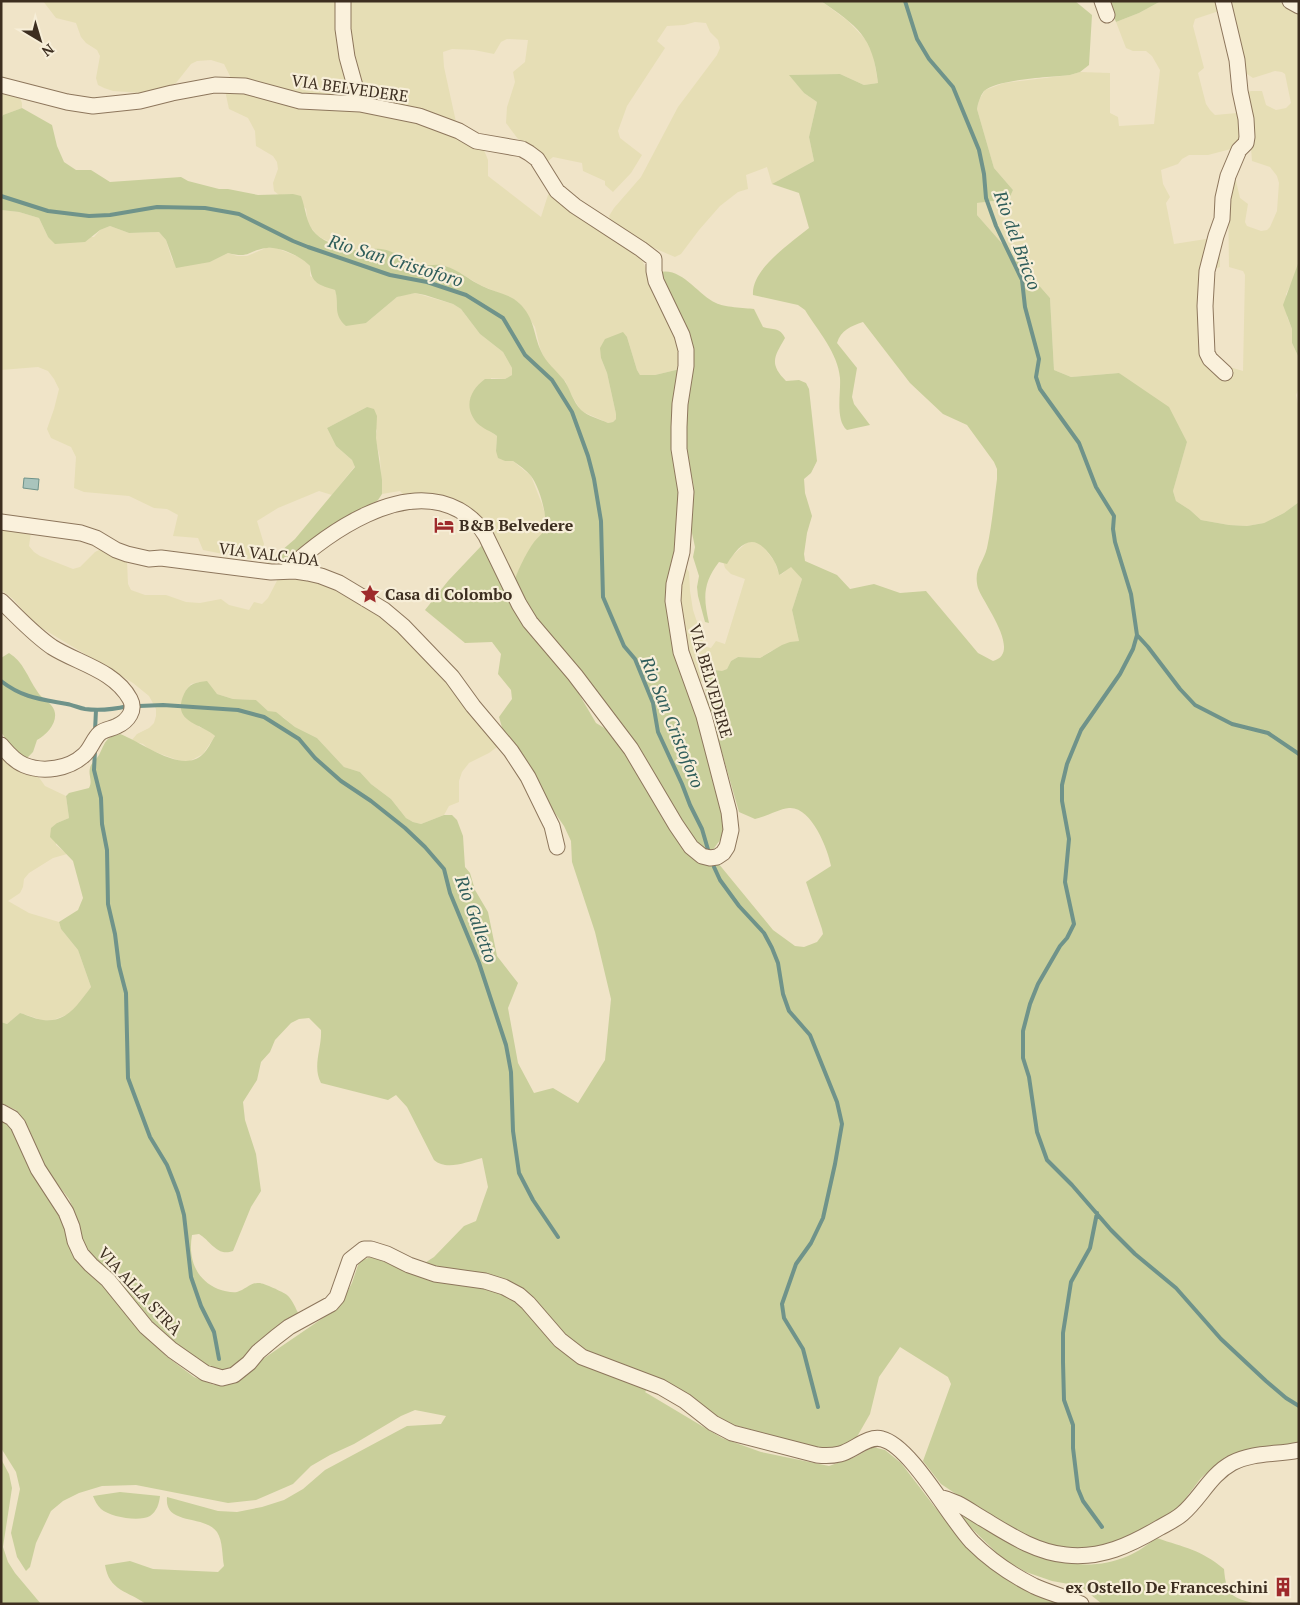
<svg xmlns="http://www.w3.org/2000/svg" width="1300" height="1605" viewBox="0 0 1300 1605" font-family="'PT Serif',serif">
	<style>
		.farmland { fill: #e6deb5 }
		.green { fill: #c9cf9b }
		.water { fill: #a9c4bc; stroke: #6f938a }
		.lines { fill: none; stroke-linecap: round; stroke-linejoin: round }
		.stream { stroke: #6f938a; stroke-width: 4 }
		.minor-casing { stroke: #8d765c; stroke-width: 17 }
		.minor { stroke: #faf1dc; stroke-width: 15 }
		.labels { text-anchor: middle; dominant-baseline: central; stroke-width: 4.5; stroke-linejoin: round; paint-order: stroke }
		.street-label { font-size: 16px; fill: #3d2e20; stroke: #f7eed8 }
		.poi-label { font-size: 16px; font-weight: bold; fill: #3d2e20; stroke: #f7eed8; text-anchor: start }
		.water-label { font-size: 18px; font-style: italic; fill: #2f5d5a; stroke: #f7eed8 }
	</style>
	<rect width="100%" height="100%" fill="#f0e4c8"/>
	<path class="farmland" d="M43,1H821L848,21L865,39L873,54L878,83L864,85L840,74L790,75L804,93L817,102L809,137L814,161L772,184L767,167L746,175L748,189L738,192L720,206L699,230L681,254L675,257L635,240L612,225L609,216L614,208L641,177L678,107L717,55L720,48L718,40L710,32L706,23L695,22L684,25L667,26L657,41L665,48L627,106L618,131L620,138L642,155L631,173L613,192L605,185V181L583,171L582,163L553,157L546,163L529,145L518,139L506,123L507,107L515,82L513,72L525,62L528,40L507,39L501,42L494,54L474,50L452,49L443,52L444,67L456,122L484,150L488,160V176L541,217L548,195L551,192L641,258L682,345L680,369L655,375H640L637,370L627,337L601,358L607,373L616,414V419L613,422L608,423L581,411L568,389L566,382L546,362L540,348L535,327L519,303L513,299L480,285L462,274L443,265L432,266L419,264L394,253L380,249H350L323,239L317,235L308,224L306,209L293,194L279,195L274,191L273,183L278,169L277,162L273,156L256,146L255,131L248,118L229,109L226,95L230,76L224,64L211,60L197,61L191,64L176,83L169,86L142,93L113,91L104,88L98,85L96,78L100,56L97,50L86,43L81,37L76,23L56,18Z
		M1161,1H1217L1219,11L1195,19L1193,26L1204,68L1198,73L1206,104L1210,110L1215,115L1237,113L1242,127L1239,142L1231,149L1208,155H1189L1182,159L1178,164L1161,170L1163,184L1170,197L1166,203L1174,244L1206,239L1220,246V267L1214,269L1212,350L1226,366L1243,371L1245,275L1243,271L1229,267L1228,190L1233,179L1236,181L1240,198L1248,204L1245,222L1247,226L1261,231L1267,230L1270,227L1277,211L1279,183L1277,176L1270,167L1252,161L1247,96L1248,92L1251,91H1262L1266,105L1276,110L1286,108L1291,103L1285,74L1282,72L1275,71L1253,78L1244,72L1228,1H1277L1299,12V261L1293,280L1286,294L1287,317L1292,329V343L1299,358V388L1296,395L1299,409V502L1284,513L1264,523L1247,526L1229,525L1201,520L1190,510L1176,501L1173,491L1187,442L1119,373L1071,377L1054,370L1050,298L977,215L976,203L1009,199L1013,190L994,168L977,109L979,100L985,90L1004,83L1070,75L1080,72L1110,73V113L1118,117L1119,126L1154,124L1160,70L1152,56L1146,51H1133L1126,48L1116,22L1139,13Z
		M1,90L20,98L22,103V108L3,115L1,119Z
		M1,210L19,212L39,218L48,237H94L100,230L110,226L129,233L159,232L166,240L172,260L210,262L228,253L237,256H247L266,248H276L304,259L310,266V276L335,290L338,300L366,323L397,297L406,294L415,293L453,304L461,309L480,334L503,352L512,368V375L505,379L491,378L485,428L497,436L496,451L505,461H513L531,476L542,504L546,518L543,532L534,543L524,561L520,567L515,580L477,518L406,497L400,491L382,494L380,458L375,438L377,431L367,407L327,428L336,446L352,460L355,466L332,495L319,491L278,508L257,521L264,544L261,557L248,559L203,550L198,538L173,536L178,515L167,509L154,508L129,496L84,492L74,488L76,457L71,447L51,438L47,429L54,409L59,389L54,379L48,371L38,367L1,370Z
		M1,526L31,532L29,546L34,552L40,556L73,569L80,567L95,552L101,549L127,561L128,584L131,590L145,595H166L186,602L200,603L221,599L229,605L249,610L254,602L262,604L268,598L280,575L303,574L358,599L386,616L420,649L497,741V747L489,753L469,763L462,772L459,781V802L449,806L444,815L421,824L413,822L406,818L391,799L371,784L360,772L344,767L317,738L295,727L283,717L268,711L256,700L233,699L217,694L199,682L191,684L186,690L199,727L209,730L215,736L203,754L188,762L180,761L150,750L143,744L131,741L137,734L149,728L154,723L156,716V709L149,696L133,683L35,624L13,599L1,590Z
		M756,541L761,544L775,562L779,575L782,574L791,566L802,579L792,610L799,641L771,651L760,658L738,657L731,661L727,669L708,678L705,682L697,681L687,654L676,600L683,569H687L689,572L690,591L693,610L704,643L707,647L711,648L716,641L725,644L745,579L731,574L725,568L723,561L727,563L732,556L745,544L748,542Z
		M1,753L19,771L38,776L45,786L66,796L69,818L57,823L56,845L67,854L53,858L29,873L24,879L23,887L20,893L8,901L29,913L59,922L61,929L78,950L91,987L77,1006L69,1014L53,1020H42L20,1013L7,1024L1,1022Z"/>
	<path class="green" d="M821,1H1075L1092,15L1089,65L1080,72L1070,75C1052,77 997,79 984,91C980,96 978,103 977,109L994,168L1013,190L1009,199L977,203V215L1050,298L1054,370L1071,377L1119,373L1169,407L1187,442L1173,491L1176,501L1190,510L1201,520L1229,525L1247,526L1264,523L1284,513L1299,502V1445L1254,1448L1225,1457L1201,1478L1176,1511L1113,1546L1080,1551L1044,1545L1007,1528L941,1484L923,1461L951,1384L948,1377L900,1347L879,1377L870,1414L854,1442L842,1449H821L724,1422L656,1379L645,1392L722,1438L761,1452L829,1466L855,1457L873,1447L885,1450L901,1463L934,1506L955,1531L1068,1604H146C128,1591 109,1591 105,1565L130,1561L153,1569L218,1572L224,1566C222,1556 223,1541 217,1532C204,1514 164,1526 167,1497L218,1511L237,1512L262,1507L284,1500L303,1489L325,1470L407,1426L441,1424L446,1416L415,1410L401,1416L354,1444L330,1455L311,1466L293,1484L256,1500L228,1503L136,1485L102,1486L79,1493L63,1501L51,1511L36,1543L30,1567L26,1571L17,1557L11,1533L20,1489L16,1472L1,1448V1121L12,1127L33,1174L63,1222L69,1245L80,1264L101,1282L132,1321L166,1356L194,1377L214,1385L230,1384L245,1375L260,1361L339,1307L352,1283L358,1265L361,1260L372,1257L411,1272L434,1257L464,1226L476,1221L488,1187L482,1158C467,1162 446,1171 434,1160L407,1107L396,1095L388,1100L321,1083C312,1066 322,1048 321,1030L309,1018L299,1019L291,1023L275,1040L270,1052L261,1062L257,1080L243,1102L245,1120L256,1154L261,1191L251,1207L233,1251C217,1257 211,1241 199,1234L192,1235C188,1258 195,1279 218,1289C224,1291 232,1293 237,1292C245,1290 251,1282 259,1283C264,1283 283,1292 287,1295C292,1299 296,1309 299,1315L240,1367L221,1373L192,1358L146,1316L134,1303L115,1276L99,1263L86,1249L81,1238L76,1215L69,1199L45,1168L28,1127L16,1110L1,1103V1022L7,1024L20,1013C27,1015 35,1019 43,1020C67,1023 78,1004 91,987L78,950L61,929L59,922L78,910L83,898L73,861L50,837L51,828L57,823L69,818L66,796L69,793L89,788C93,781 88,775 90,768C91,763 96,760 99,755C106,742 104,738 120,734C142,742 181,774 202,755C208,750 211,742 215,736C201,723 171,723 184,694C189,683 197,682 207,681L217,694L233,699L256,700L268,711L276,712L295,727L317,738L344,767L360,772L371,784L391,799L406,818L413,822L421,824L444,815H452L457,820L463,836L465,867L470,873L475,890L488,912L497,956L518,983L508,1008L518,1063L534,1093L553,1088L578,1103L605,1060L611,999L606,978L595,932L572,862L571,841L564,826L548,803L503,731L499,717L512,699L511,690L498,674L501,654L492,642L465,643L425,610L448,581L484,543L569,677L596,723L611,732L658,803L718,863L773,930L795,946L804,947L817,942L823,934L822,929L806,882L831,866C828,849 811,806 789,808C778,809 766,817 755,819L739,812L706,697L705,682L714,670L722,671L727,669L731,661L738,657L760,658L782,645L790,642L799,641L792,610L802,579L791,567L781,574L779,575C777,564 773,558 766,550C750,532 737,548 727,564L719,562C703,583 703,597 709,623L705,622L698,596L697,587L699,576L693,557L695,547L692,533L690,511L694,493L693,482L688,466L684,424L689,373L660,272C682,267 698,295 716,303C723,307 745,308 754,309L763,327C773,330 780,327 785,338C774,357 769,364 786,381L799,380L806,383L809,389L817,461L811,473L804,479L805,493L812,516L807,533L804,554L805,561L837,575L850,589L874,584L900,593L926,591L978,653L993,661C1023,653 983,603 978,588C973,569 983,564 987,548C992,525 994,501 997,479V469L994,462L967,425L943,414L910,383L863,322C851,326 841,330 837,343L857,368L852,397L854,404L870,425L847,430C835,420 841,393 840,378C838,353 818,331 805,310L798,305L753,295C751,269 791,243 809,228L799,193L772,184L814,161L809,137L817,102L804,93L789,75L840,74L864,85L878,83C873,36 857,26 821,1Z
		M1107,1H1161L1139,13L1116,22Z
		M22,108L52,125L57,146L64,162L76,170H91L110,182L181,177L188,181L219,189H228L258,195L293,194L301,196C306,209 306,225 316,234C325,243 345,249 358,250C365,250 373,248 381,249C395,251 406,260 419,264C428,267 438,263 445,266C459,270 469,280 482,286C494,292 510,294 519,303C535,318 533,334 541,351C546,363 556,370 564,380C570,389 573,402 581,410C587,416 600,419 608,423L613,422L616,419V414L607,373L601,358L600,348L605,339L623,332L627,337L637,370L640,375H655L680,369L682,481L679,533L670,576L695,699L725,822L723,836L712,851H702L529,614L515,580C517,571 528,550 534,542C537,538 541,535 544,531C549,518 539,486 531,476C526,470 519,465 513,461H505L498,458L496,451L497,436C491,431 483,429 477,423C463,407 470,390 485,379H505L512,375V368L503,352L480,334L461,309L453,304L425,295L415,293L397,297L366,323L346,326C332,313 340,306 335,290C320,285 311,284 310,266C302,257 279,246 267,248C248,250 251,259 228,253L210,262L176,268L166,240L159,232L129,233L110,226L100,230L85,242L55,244L48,237L39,218L19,212L1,210V119L3,115Z
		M1299,261V358L1292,343V329L1283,305Z
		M367,407L374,409L377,416L376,438L382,480V494L378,500L360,512L332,525L287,559L267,563L295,539L355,467L352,460L336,446L327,428Z
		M9,653C23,661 28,678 37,691C40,697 47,700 51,705C62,717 49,734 37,740L33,752L27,758L14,751L1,732V658Z
		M1,1459L9,1474L12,1488L3,1547L8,1562L15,1573L41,1604H1Z
		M120,1492L160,1496C159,1504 157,1511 150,1516C139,1522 110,1517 101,1509C97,1505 95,1501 93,1496Z
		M962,1516C978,1522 991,1533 1005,1541C1042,1561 1087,1574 1128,1556C1138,1552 1148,1544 1157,1538C1185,1548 1200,1549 1224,1569C1226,1595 1232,1598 1257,1604H1102L1080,1586L1052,1581L1026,1572L1003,1559L965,1522Z"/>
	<path class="water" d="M24,478L39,479L38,490L23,488Z"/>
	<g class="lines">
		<path class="stream" d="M905,1L917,39L929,59L953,87L979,150L984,174L986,198L996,226L1022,280L1025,307L1039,359L1036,377L1040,389L1079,443L1096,487L1114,516L1113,529L1115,542L1131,594L1137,635L1148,647L1180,689L1195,705L1232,724L1268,733L1299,754
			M1,196L48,211L89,216L110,215L157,207L205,208L239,214L293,241L308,247L390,275L427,282L466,295L503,318L525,355L552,380L572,412L588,456L594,479L601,521L603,597L624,646L635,659L653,703L658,732L682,784L690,805L702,829L709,853
			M1137,635L1133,649L1120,674L1081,730L1067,764L1062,785V801L1069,839L1065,882L1074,924L1067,938L1060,946L1038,984L1030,1004L1023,1031V1058L1029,1077L1037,1132L1047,1160L1072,1185L1111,1230L1135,1254L1176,1288L1221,1339L1266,1381L1286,1398L1299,1406
			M1,681C23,698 40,699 67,704C73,705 79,708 85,709C99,711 115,709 128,706
			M139,706L163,705L238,710L264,717L299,739L315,758L341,781L371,801L405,828L425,847L444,869L450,893L479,963L506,1045L511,1072L513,1131L519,1173L533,1200L558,1237
			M95,731L96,710
			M95,750L94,770L101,798L102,824L107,850L108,904L115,934L119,966L126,993L128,1078L150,1137L167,1165L178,1193L184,1215L191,1277L201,1306L214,1332L219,1359
			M714,867L720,880L739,906L764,933L772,948L778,963L783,994L789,1011L810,1035L837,1102L842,1124L835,1164L823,1218L811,1243L796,1264L782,1304L784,1318L803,1349L818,1407
			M1097,1213L1090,1248L1071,1282L1063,1333V1362L1064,1400L1073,1425V1448L1078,1489L1083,1501L1102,1527"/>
		<defs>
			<path id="minor" d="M343,1V29L347,57L360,104
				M1102,1L1107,15
				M1223,1L1237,60L1240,91L1246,119L1247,137L1246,143L1239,150L1228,176L1223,198L1222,219L1216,236L1207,271L1205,306L1207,353L1210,359L1225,373
				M1290,1L1299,6
				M1,85L67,102L93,106L140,101L172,93L215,85L245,86L300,101L360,104L419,116L459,131L476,141L522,149L529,153L537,159L557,191L575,206L641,249L654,259V271L656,281L682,335L686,350V366L680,404L679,427V449L686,492L682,552L674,584L673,601L681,652L704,716L729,812L731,830L727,847L723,853L717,857L710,858L702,856L691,847L676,825L631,749L575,675L530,622L519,604L486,536C479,524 471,517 459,510C402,479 327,533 286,571
				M1,522L81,533L96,538L116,550L127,554L149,559L161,558L271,572L295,571L308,573L321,576L339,583L384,610L403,626L452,677L473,706L511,751L528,777L547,816L552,826L557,847
				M1,601C17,616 33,634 52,647C77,663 114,670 130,699C136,710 128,721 117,726C112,729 105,729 100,733C93,739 91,749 84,755C69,769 43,773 24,765C14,761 7,752 1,745
				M1,1112L12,1118L18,1125L38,1169L66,1212L72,1227L75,1241L81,1254L91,1265L108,1280L146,1327L172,1350L205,1373L222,1378L234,1375L249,1363L258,1352L276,1337L289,1327L331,1304L337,1297L350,1260L364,1249H371L387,1254L409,1265L435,1274L485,1281L504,1287L519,1295L528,1303L560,1340L582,1357L661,1387L685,1401L713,1423L732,1433L817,1455C825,1456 832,1456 840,1454C853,1451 868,1435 882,1439C911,1446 950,1519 972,1542C989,1559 1012,1575 1034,1586C1049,1593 1066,1597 1081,1604
				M939,1497C955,1500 967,1509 980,1517C1007,1533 1034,1552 1066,1555C1101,1559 1130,1545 1159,1528C1166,1524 1175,1520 1182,1514C1200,1499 1210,1475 1232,1463C1253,1452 1276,1455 1299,1450"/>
		</defs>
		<use href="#minor" class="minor-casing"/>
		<use href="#minor" class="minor"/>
	</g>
	<defs>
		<symbol id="hotel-bare" viewBox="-9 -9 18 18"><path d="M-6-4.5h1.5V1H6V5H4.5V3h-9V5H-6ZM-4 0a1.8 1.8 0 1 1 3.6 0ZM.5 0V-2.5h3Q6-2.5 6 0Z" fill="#9e2a2b" stroke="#f7eed8" stroke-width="2.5" paint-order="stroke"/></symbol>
		<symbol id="sight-bare" viewBox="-9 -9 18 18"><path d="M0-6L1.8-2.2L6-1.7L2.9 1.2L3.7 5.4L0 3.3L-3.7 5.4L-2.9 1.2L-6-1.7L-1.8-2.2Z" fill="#9e2a2b" stroke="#f7eed8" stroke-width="2.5" paint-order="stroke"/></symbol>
		<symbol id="building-bare" viewBox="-9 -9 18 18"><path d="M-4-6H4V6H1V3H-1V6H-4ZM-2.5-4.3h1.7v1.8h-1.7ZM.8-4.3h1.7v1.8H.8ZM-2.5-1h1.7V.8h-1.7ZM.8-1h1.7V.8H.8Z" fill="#9e2a2b" stroke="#f7eed8" stroke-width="2.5" paint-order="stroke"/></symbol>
	</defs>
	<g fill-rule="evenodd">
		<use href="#hotel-bare" x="430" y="511" width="28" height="28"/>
		<use href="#sight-bare" x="356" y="580" width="28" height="28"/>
		<use href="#building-bare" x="1269" y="1573" width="28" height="28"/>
	</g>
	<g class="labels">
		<g class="street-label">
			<text transform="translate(350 88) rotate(8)">VIA BELVEDERE</text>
			<text transform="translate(269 554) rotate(7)">VIA VALCADA</text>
			<text transform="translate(711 681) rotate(74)">VIA BELVEDERE</text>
			<text transform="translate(140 1291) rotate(47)">VIA ALLA STRÀ</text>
		</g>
		<g class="poi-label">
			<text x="459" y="525">B&amp;B Belvedere</text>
			<text x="385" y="594">Casa di Colombo</text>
			<text x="1268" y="1587" text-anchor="end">ex Ostello De Franceschini</text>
		</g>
		<g class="water-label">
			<text transform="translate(1018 240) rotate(70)">Rio del Bricco</text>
			<text transform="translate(396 260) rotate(17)">Rio San Cristoforo</text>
			<text transform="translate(673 722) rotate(68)">Rio San Cristoforo</text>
			<text transform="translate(477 919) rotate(70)">Rio Galletto</text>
		</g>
	</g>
	<rect width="1300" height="1605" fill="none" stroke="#3d2e20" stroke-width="5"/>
	<g transform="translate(40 40) rotate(142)" stroke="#f7eed8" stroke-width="4" paint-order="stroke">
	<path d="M0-4L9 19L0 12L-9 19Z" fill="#3d2e20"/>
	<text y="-8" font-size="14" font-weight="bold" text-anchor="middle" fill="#3d2e20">N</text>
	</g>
</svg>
